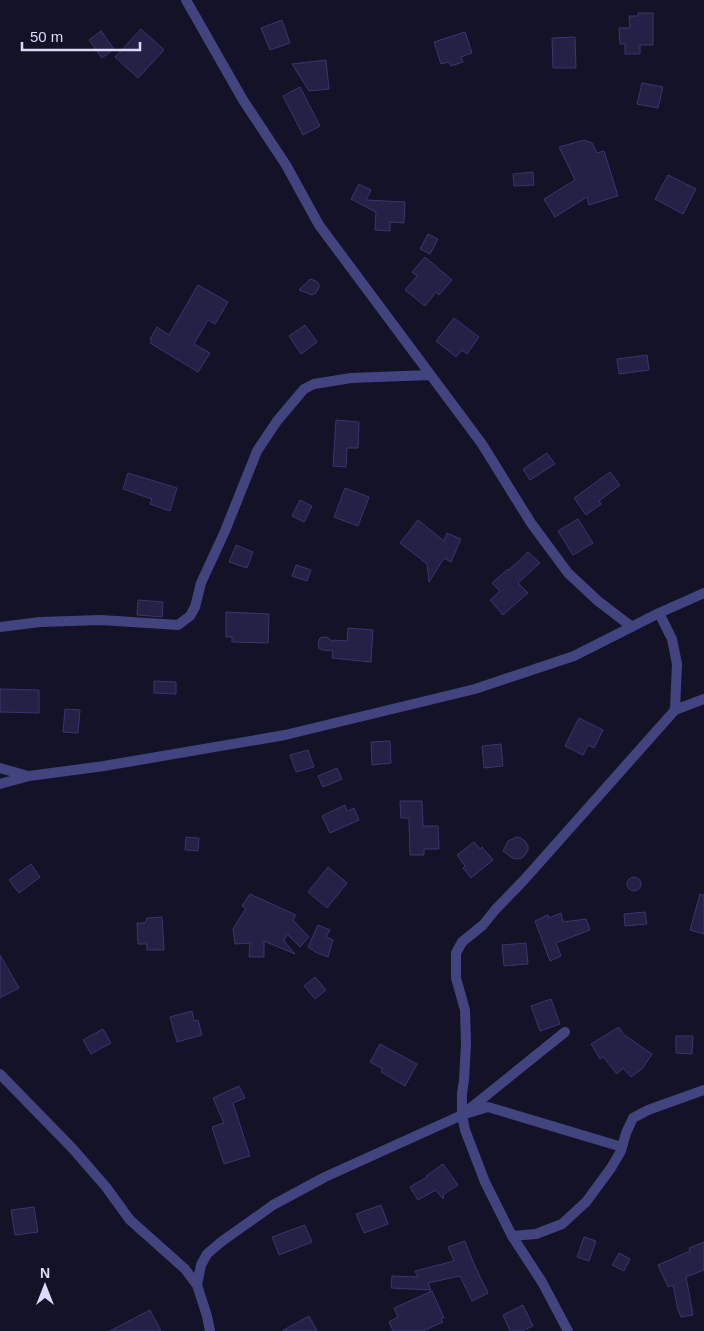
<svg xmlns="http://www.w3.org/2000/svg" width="704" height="1331" viewBox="0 0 704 1331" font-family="Helvetica,sans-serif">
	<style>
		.building { fill: #252045; stroke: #3c346f }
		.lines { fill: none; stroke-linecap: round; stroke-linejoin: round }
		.street { stroke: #424480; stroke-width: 10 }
	</style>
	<rect width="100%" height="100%" fill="#141226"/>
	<path class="building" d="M638,13H653V45H640V54H625V44H620L619,28H630L629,16H638Z
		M282,20L290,43L270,50L261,28Z
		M141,29L164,50L138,78L115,57Z
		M101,31L114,49L102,58L89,40Z
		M465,32L472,53L461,57L463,62L451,66L449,62L441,64L434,42Z
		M575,37L576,68H553L552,38Z
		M326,60L329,89L309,91L292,64Z
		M642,83L663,87L658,108L637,104Z
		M300,87L320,126L303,135L283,96Z
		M584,140L592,143L597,153L604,151L618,196L589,205L587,197L555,217L544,199L575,180L559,147Z
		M533,172L534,185L514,186L513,174Z
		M668,175L696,189L683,214L655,199Z
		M359,184L371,190L366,200L405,202L404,223L390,222V231L375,230L376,212L351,199Z
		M428,234L438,239L430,254L420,249Z
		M425,257L452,280L439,295L436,292L425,306L405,290L417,276L412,272Z
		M310,279L316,281L319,284V287L316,293L312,295L299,290Z
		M198,285L228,302L215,324L208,320L194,344L210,353L198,372L150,343L152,340L150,339L157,327L169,335Z
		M454,318L479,337L467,354L462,350L456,357L436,341Z
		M305,325L317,342L301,354L289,336Z
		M647,355L649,370L619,374L617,359Z
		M336,420L359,422L358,448H347L346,467L333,466Z
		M547,453L555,464L530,480L523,469Z
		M610,472L620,485L599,501L601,504L586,515L574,498Z
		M128,473L177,488L170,511L150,504L152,499L123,489Z
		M345,488L369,497L358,526L334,517Z
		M300,500L312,506L304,522L292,516Z
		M578,519L593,543L573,555L558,531Z
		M418,520L444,541L447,533L461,539L451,562L444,558L429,582L427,564L400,543Z
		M236,545L253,552L247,568L229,562Z
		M528,552L540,563L518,583L528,593L503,615L490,600L500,591L492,583L508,569L509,570Z
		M296,565L311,570L307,581L292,576Z
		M138,600L163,602L162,617L137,615Z
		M226,612L269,614L268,643L232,642V637H226Z
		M348,628L373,630L371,662L332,658L333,651L322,650L319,648L318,645L319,641L320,638L324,637H327L333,642V640L347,641Z
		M154,681L176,682V694L154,693Z
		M0,689L39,690V713L0,712Z
		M65,709L80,710L78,733L63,732Z
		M579,718L603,730L594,748L588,745L583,755L565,746Z
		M390,741L391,763L372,765L371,742Z
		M501,744L503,766L484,768L482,746Z
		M308,750L314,767L296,772L290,755Z
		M337,768L342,779L323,787L318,776Z
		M400,801H422L423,826H438L439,849H424V855H410L409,818H401Z
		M345,805L347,811L354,808L359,820L330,833L322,816Z
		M186,837L199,838L198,851L185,850Z
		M517,837L521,838L525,841L528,846V850L525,855L522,858L517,859L512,858L503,851L508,841Z
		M474,842L480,849L482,847L493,860L471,878L463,868L465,866L457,855Z
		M31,864L40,877L19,893L9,880Z
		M328,867L347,883L327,908L308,892Z
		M627 884a7 7 0 1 1 14 0a7 7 0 1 1-14 0Z
		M250,894L296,915L293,920L309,937L300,947L287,934L284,941L295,954L264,941V957H249L250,943L235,944L233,929L246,908L242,906Z
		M700,894L704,895V934L690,930Z
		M645,912L647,924L625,926L624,914Z
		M561,913L563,922L586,919L590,930L556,943L561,956L550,961L535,921L548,915L549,918Z
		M162,917L164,950H147V944H138L137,923H145L147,918Z
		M318,925L330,930L326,937L333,940L328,957L317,953L308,947Z
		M526,943L528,964L504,966L502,945Z
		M0,955L19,988L0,998Z
		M315,977L326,990L315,999L304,986Z
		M551,999L560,1024L540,1031L531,1006Z
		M192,1011L194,1021L198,1020L202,1035L177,1042L170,1017Z
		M619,1027L623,1034L652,1054L642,1069L631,1077L623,1068L617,1074L603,1057L600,1059L591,1044Z
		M103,1029L111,1043L91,1054L83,1040Z
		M676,1036H693L692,1054L676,1053Z
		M380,1044L417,1064L405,1086L381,1072L383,1069L370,1062Z
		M239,1086L245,1098L233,1103L250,1156L224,1164L212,1127L224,1123L213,1098Z
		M443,1164L458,1185L444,1194L443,1199L436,1190L418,1200L410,1187L427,1177L426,1176Z
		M381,1205L388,1224L364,1233L356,1214Z
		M34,1207L38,1232L15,1235L11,1210Z
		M305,1225L312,1242L279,1255L272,1237Z
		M584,1237L596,1241L589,1261L577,1257Z
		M465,1241L474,1264L488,1293L472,1301L460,1276L428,1283L431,1290L391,1288L392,1276L418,1277L415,1271L454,1261L448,1247Z
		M704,1242V1270L686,1277L693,1315L681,1317L678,1310L673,1285L668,1287L658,1265L690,1251L689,1248Z
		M619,1253L630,1259L624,1271L612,1265Z
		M432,1291L444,1318L441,1319L443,1322L423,1331H393L389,1322L398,1317L394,1308Z
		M523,1305L533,1326L522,1331H510L503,1315Z
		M150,1310L161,1331H110Z
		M309,1316L317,1331H282Z"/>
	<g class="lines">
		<path class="street" d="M186,0L243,100L286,165L319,225L482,444L531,523L568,573L598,601L632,627
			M0,627L40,622L101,620L178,625L190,616L195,607L201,583L225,531L257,451L277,421L304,389L314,384L351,378L430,375
			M675,710L704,699
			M0,768L28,776
			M0,784L29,776L104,766L285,735L475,689L574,656L659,613L704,593
			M0,1074L73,1149L106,1187L130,1220L185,1269L197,1285L207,1316L210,1331
			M468,1113L488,1107L622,1147
			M512,1236L536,1234L562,1224L586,1202L611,1168L621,1151L626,1133L633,1118L648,1110L704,1090
			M197,1285L201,1265L207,1254L221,1242L273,1205L325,1177L462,1115L565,1032
			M568,1331L542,1282L512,1236L485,1182L465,1130L462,1115V1093L464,1080L466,1044L465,1010L456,978V953L462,942L483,925L495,910L524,880L675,710L677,664L672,639L659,613"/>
	</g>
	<g transform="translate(45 1286)" stroke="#141226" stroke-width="4" paint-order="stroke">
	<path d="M0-4L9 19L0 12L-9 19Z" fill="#dcdbfb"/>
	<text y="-8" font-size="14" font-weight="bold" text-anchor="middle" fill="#dcdbfb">N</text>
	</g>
	<path d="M22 42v8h118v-8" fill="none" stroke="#dcdbfb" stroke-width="2.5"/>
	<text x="30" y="42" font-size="15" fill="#dcdbfb" stroke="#141226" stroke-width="4" paint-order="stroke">50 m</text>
</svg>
